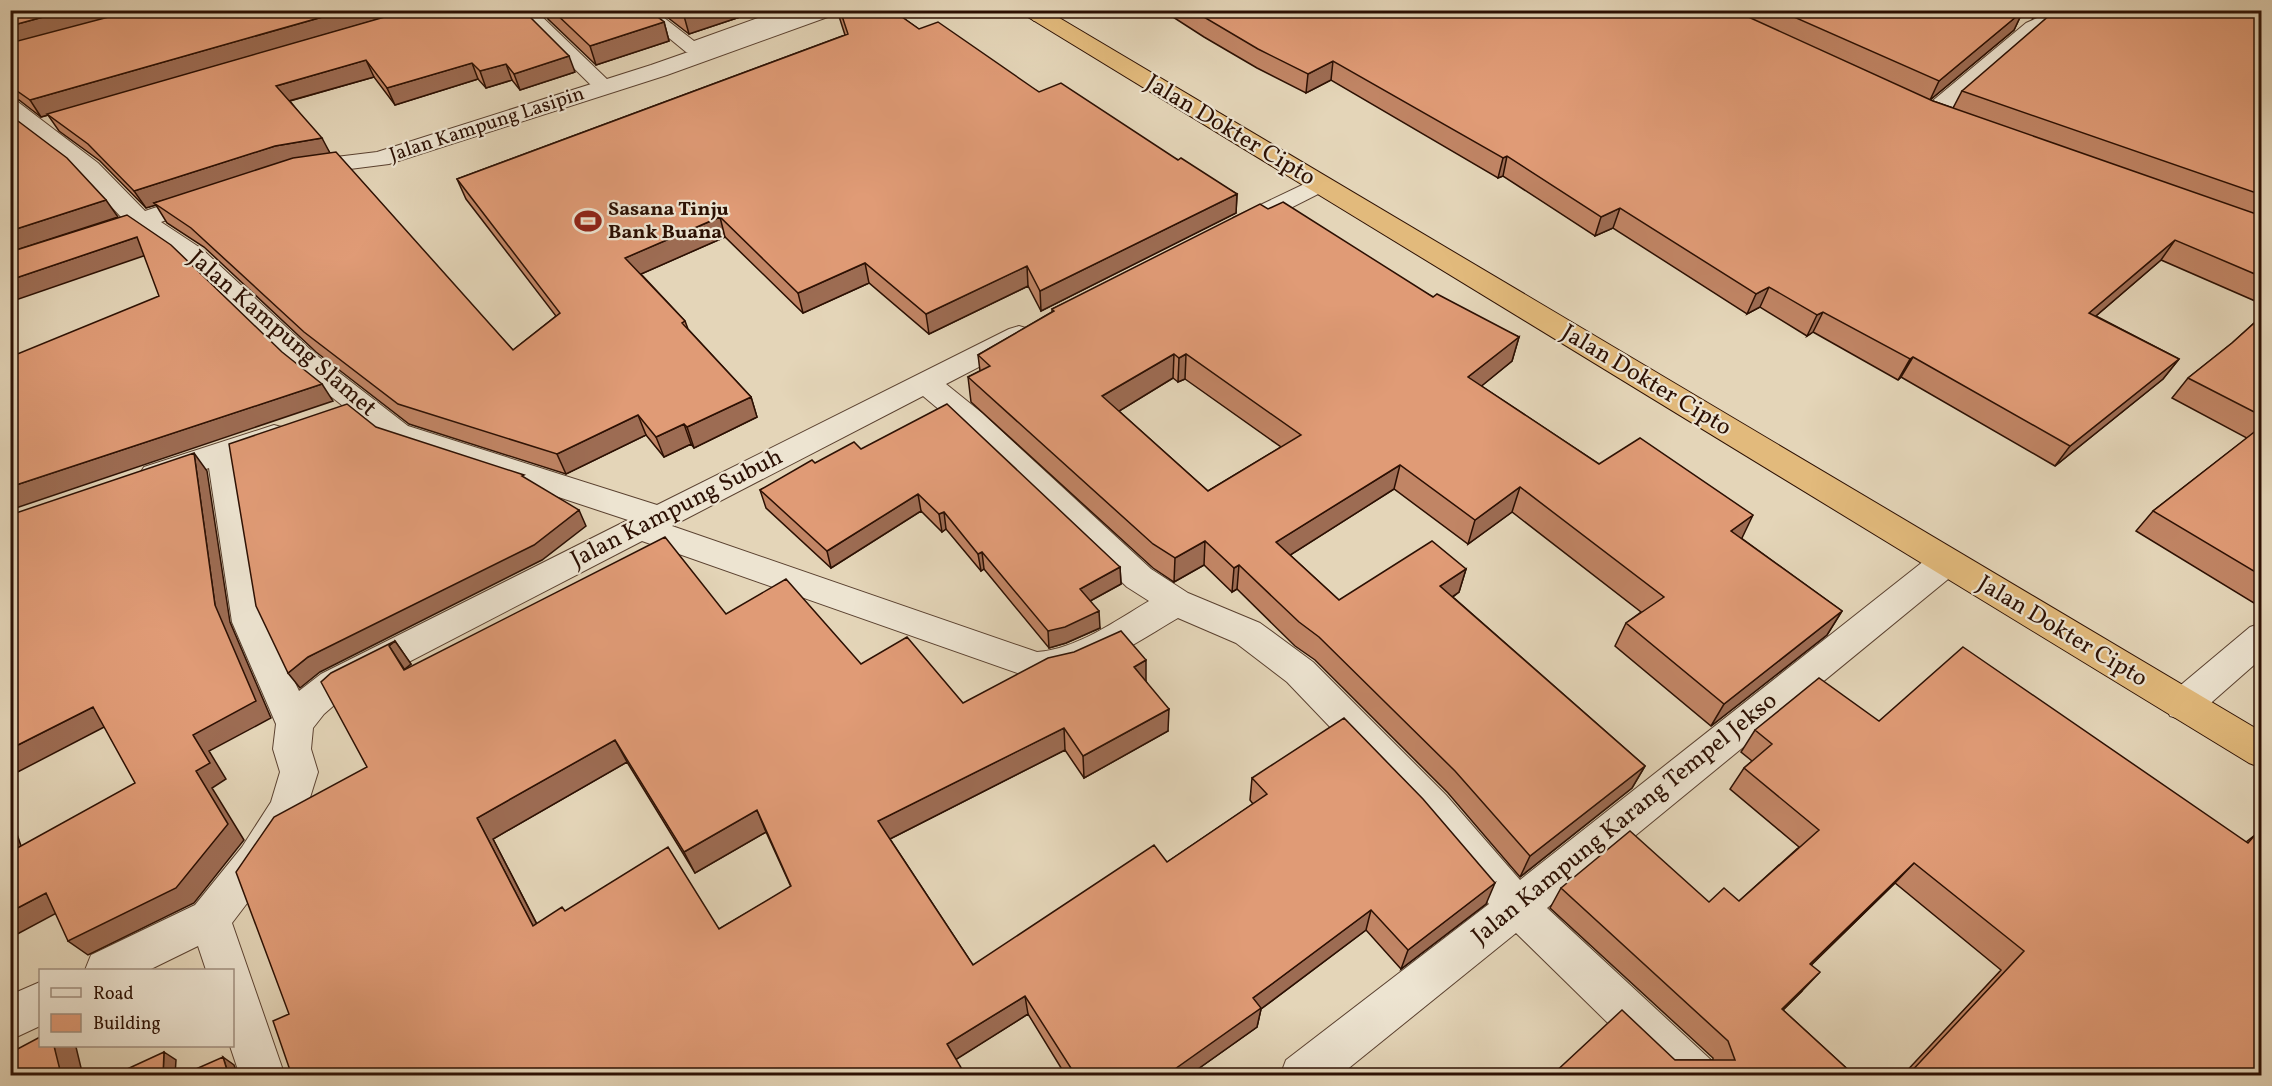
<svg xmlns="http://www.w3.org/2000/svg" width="2272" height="1086" viewBox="0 0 2272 1086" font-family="Vollkorn,serif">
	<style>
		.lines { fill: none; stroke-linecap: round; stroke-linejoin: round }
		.service-casing { stroke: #5a4130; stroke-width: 2 }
		.minor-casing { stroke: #5a4130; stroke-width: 2 }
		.trunk-casing { stroke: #2c1003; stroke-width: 2 }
		.service { fill: #ede4d1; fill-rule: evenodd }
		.minor { fill: #ede4d1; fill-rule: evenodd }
		.trunk { fill: #e2ba7c; fill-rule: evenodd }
		.wall { fill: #c18565; stroke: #2c1003; stroke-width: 1.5; fill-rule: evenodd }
		.shaded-wall { fill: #9d6c53; stroke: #2c1003; stroke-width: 1.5 }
		.building { fill: #e09b76; stroke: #2c1003; stroke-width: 1.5; fill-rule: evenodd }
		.labels { text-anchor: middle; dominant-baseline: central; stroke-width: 4.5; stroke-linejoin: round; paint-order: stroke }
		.far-street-label { font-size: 20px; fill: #2c1003; stroke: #ede4d1 }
		.far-poi-label { font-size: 20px; font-weight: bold; fill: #2c1003; stroke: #ede4d1; text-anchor: start }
		.street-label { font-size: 24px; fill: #2c1003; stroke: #ede4d1 }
	</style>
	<rect width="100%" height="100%" fill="#e4d5b8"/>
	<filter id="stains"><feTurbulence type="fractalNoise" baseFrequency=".00333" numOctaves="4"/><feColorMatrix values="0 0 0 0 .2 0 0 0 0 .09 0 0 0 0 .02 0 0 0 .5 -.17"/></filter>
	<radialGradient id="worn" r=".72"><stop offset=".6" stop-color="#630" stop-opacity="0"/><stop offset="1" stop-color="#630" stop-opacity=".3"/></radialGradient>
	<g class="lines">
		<defs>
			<path id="service" d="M521,10H535L611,83L613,87L611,91H597L522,17L519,13Z
				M635,10H654L694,41L780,10H806L804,14L692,53L686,52Z
				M1041,10H1065L1046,21H1034L1031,17Z"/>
			<path id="minor" d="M808,10H839L836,14L667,75L389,164L303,175L294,173L291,168L294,163L303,161L377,152L651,65Z
				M2055,10H2085L2082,14L2040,31L1940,118L1932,120L1924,118L1920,113L1924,108L2026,23Z
				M10,100L18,102L98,163L145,211L202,192L211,195L215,200L211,205L161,222L202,249L315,354L408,426L657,505L1009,329L1019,326L1029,329L1033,335L1029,341L946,384L982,413L1151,569L1188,593L1260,623L1313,662L1446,795L1520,880L1934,553L1946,549L1958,553L1963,562L1958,571L1547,908L1711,1060L1717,1076H1662L1516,933L1339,1076H1280L1286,1060L1489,904L1418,819L1287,682L1236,643L1178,618C1135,643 1088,677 1037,680L642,541L347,694L324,714L313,728L311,749L318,772L303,820L270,873L232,923L285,1076H240L230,1046H232V970H206L198,946L149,970H85L91,955L195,905L242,847L271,802L280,772L273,749L276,724L232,622L209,468L155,486L144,483L139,475L144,467L274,425L285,428L289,435L285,442L239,458L266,622L299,691L321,674L628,520L386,440L295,368L184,261L138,230L10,272V255L122,218L80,173L10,119ZM923,396L960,427L1127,587L1149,601C1115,621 1077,649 1037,652L672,526Z
				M1319,177L1328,179L1331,184L1328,189L1251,228L1242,231L1233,228L1229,223L1233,218Z
				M2262,623V658L2196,716L2183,720L2170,716L2165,705L2170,694L2250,627Z
				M40,982V1026L10,1040V995Z"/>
			<path id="trunk" d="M1020,10H1046L2262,732V768L2249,763L1023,14Z"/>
		</defs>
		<use href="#service" class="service-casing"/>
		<use href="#minor" class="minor-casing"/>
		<use href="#trunk" class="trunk-casing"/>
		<use href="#service" class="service"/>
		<use href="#minor" class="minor"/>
		<use href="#trunk" class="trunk"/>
	</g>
	<path class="wall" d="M10,10L575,72L520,90L512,80L486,88L478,79L395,105L374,77L290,101L330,153L513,350L556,316L466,199L457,179L845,35L837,10H892L919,29L1039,92L1178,160L1237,194L1236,213L1041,311L1028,286L929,334L869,283L803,313L725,237L641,274L685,321L688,329L751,397L757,417L694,448L691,444L664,457L646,435L566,474L409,424L316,352L204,247L167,223L156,205L146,208L100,161L59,131L48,115L41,117L19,100L10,99Z
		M545,10H649L664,22L669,41L596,65L548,19Z
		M658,10H761L689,34Z
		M1162,10H2049L2033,18L2022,13L2014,30L1930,100L1953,108L1962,91L2262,10V304L2161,260L2096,316L2179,359L2163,379L2055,466L1901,377L1898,380L1813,332L1807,336L1760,307L1747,314L1613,228L1595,236L1503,176L1498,178L1331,80L1306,93L1257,68L1204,37Z
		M1268,209L1433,297L1519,337L1512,361L1481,386L1599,464L1741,538L1842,611L1827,635L1711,726L1615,646L1626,623L1641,612L1512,512L1468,544L1394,489L1290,555L1339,600L1466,569L1459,592L1453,597L1645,766L1632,788L1520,877L1448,793L1315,660L1295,646L1237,589L1232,592L1204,565L1174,582L1153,568L971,402L968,377L980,371L978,355L1052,312V309ZM1173,378L1178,382L1185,379L1281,447L1208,491L1119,411Z
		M2262,316V608L2136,531L2153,511L2247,438L2172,398L2188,378L2232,343Z
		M861,449L1120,567L1121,584L1090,601L1100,628L1066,643L1049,648L984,569L981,571L946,529L942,532L921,511L831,568L766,508L760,490L815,463Z
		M726,614L861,664L963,703L1146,681L1168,731L1084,778L1065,750L890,839L973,965L1167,862L1253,804L1250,800L1252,778L1486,904L1401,969L1366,930L1261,1009L1257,1027L1188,1076H1066L1028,1014L956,1059L289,1014L367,767L395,641L411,664L405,669V670ZM627,762L695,873L766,832L791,887L719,929L565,911L537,924L493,839Z
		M1879,721L2246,842L2255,835L2262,1076H1902L2001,970L1895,883L1811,965L1802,991L1783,1010L1855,1076L1675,1060H1713V1058L1550,908L1561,888L1709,902L1739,901L1799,847L1730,789L1744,768L1752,761L1741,752L1755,730Z"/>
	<path class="shaded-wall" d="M69,10H139L10,45V26Z
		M347,10H410L41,117L30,100Z
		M701,10H761L689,34L684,16Z
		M2037,10H2049L2033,18Z
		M2023,11L2014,30L1930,100L1939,81Z
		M664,22L669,41L596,65L590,46Z
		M569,56L575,72L520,90L514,74Z
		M366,60L374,77L285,102L276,86Z
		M1333,61L1331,80L1306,93L1308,74Z
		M472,63L478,79L395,105L387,88Z
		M506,64L512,80L486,88L480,71Z
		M322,138L331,155L154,203L156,205L146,208L134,191L275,146Z
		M1507,156L1503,176L1498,178L1503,158Z
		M1237,194L1236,213L1041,311L1040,291Z
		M106,200L118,217L10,252V231Z
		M1620,208L1613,228L1595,236L1601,217Z
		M720,217L725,237L632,278L625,258Z
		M137,237L149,254L10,302V280Z
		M2175,240L2161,260L2076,333L2089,313Z
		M865,263L869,283L803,313L798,293Z
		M1027,266L1028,286L929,334L926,314Z
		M1769,287L1760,307L1747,314L1756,294Z
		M1823,312L1813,332L1807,336L1817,315Z
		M1519,337L1512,361L1462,402L1468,377Z
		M1174,354L1173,378L1103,421L1102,396Z
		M1186,354L1185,379L1178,382L1179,358Z
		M1913,357L1901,377L1898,380L1910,359Z
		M2179,359L2163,379L2055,466L2070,446Z
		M322,384L333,401L10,510V487Z
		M751,397L757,417L694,448L687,427Z
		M638,415L646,435L566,474L557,454Z
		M684,424L691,444L664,457L656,437Z
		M194,453L207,471L230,622L271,718L209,751L226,779L212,788L244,840L194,903L88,955L68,941L196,771L193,735L215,605Z
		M1400,465L1394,489L1273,566L1276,542Z
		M1520,487L1512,512L1468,544L1475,520Z
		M918,494L921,511L831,568L827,551Z
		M579,510L586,526L542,560L320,672L300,688L288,673L308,657Z
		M944,512L946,529L942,532L939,514Z
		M1753,515L1741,540L1731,531Z
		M1205,541L1204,565L1174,582L1175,558Z
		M982,552L984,569L981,571L978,554Z
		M1239,565L1237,589L1232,592L1234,568Z
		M1120,567L1121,584L1081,606L1080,589Z
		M1466,569L1459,592L1434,609L1440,586Z
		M1099,611L1100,628L1066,643L1049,648L1048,631Z
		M1842,611L1827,635L1711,726L1724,704Z
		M395,641L411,664L405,669L420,693L389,646Z
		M1146,660V683L1134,667Z
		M93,707L110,724L10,776V749Z
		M1169,709L1168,731L1084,778L1083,756Z
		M1064,728L1065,750L884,842L878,821Z
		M615,740L627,762L493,839L548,946L533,926L477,818Z
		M1645,766L1632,788L1520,877L1530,856Z
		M757,810L766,832L695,873L684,852Z
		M10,814L29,869L10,855Z
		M1914,863L1895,883L1793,983L1810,964Z
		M1495,883L1486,904L1401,969L1408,950Z
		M46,893L66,908L10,938V912Z
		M1371,910L1366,930L1261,1009L1257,1027L1188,1076H1165L1253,998Z
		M1820,972L1802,991L1765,1028L1782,1009Z
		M1025,996L1028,1014L952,1062L947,1044Z
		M54,1046H74L76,1047L83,1076H59Z
		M164,1052L176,1060L175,1076H163Z
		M223,1057L234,1065L238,1076L227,1070Z
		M242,1070L250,1076H243Z"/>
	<path class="building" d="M10,10H69L10,26Z
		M135,10H347L30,100L10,86V43Z
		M409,10H523L569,56L514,74L506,64L480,71L472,63L387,88L366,60L276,86L322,138L275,146L134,191L88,144L47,114Z
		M552,10H649L664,22L590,46Z
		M677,10H701L684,16Z
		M840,10H892L919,29L938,22L1039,92L1061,83L1178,160L1181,158L1237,194L1040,291L1027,266L926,314L865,263L798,293L720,217L625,258L685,321L682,323L751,397L687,427L684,424L656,437L638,415L557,454L398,404L304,332L191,228L154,203L293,158L336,152L513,350L560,313L457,179L848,34Z
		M1192,10H1733L1933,101L2262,216V277L2175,240L2089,313L2179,359L2070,446L1913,357L1910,359L1823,312L1817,315L1769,287L1756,294L1620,208L1601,217L1507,156L1503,158L1333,61L1308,74L1258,49Z
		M1778,10H2022L2023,11L1939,81Z
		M2061,10H2262V195L1962,91L2051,14Z
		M10,115L67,158L106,200L10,231Z
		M1283,202L1433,297L1437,294L1519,337L1468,377L1599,464L1640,438L1753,515L1731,531L1842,611L1724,704L1626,623L1664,597L1520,487L1475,520L1400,465L1276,542L1339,600L1432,541L1466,569L1440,586L1645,766L1530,856L1455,771L1319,637L1299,622L1239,565L1234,568L1205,541L1175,558L1153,544L968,377L990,366L978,355L1054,311L1052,309L1260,204L1268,209ZM1174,354L1179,358L1186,354L1301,435L1208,491L1102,396Z
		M127,215L171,245L282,352L322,384L10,487V357L159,296L137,237L10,280V252Z
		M2262,316V416L2188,378L2232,343Z
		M347,404L376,427L524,475L522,476L579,510L534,545L308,657L288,673L256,606L229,444Z
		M947,404L1120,567L1080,589L1099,611L1065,627L1048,631L982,552L978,554L944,512L939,514L918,494L827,551L760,490L812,460L815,463L854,442L861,449Z
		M2262,426V576L2153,511Z
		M194,453L215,605L256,701L193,735L210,763L196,771L228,824L176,888L68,941L46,893L10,912V852L135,783L93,707L10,749V515Z
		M665,537L726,614L786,579L861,664L907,637L963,703L1048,658L1074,652L1121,631L1146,660L1134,667L1169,709L1083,756L1064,728L878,821L973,965L1154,845L1167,862L1267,794L1252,778L1344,718L1423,799L1495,883L1408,950L1371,910L1253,998L1261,1008L1165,1076H1076L1025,996L947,1044L966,1076H809L807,1073L803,1076H292L273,1021L289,1014L236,872L274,817L367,767L321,682L331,673L395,641L389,646L404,670ZM615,740L684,852L757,810L791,886L719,929L668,847L565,911L562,907L533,926L477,818Z
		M1963,647L2248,843L2255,835L2262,839V1076H1907L2024,951L1914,863L1810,964L1820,972L1782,1009L1855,1076H1551L1622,1010L1675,1060H1735L1728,1041L1561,888L1630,831L1709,902L1724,888L1739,901L1819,830L1744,768L1772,744L1755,730L1819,678L1879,721Z
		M40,1037V1046H54L61,1074L59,1076H10V1053Z
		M164,1052L163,1076H112Z
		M223,1057L227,1070H242L243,1076H180Z"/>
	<defs>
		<symbol id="stadium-bare" viewBox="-9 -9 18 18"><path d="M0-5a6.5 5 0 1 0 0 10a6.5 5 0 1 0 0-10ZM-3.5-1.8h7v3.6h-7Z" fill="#8f2418" stroke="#ede4d1" stroke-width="2.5" paint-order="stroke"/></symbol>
	</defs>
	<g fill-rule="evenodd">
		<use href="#stadium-bare" x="569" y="202" width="38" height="38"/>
	</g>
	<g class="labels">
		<g class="far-street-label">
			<text transform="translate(487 125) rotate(-18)">Jalan Kampung Lasipin</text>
		</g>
		<g class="far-poi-label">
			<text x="608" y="210">Sasana Tinju<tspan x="608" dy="23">Bank Buana</tspan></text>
		</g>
		<g class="street-label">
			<text transform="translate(1230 131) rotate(31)">Jalan Dokter Cipto</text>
			<text transform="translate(282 334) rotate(41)">Jalan Kampung Slamet</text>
			<text transform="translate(1646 381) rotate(31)">Jalan Dokter Cipto</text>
			<text transform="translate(677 509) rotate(-27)">Jalan Kampung Subuh</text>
			<text transform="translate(2062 632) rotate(31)">Jalan Dokter Cipto</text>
			<text transform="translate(1625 819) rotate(-39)">Jalan Kampung Karang Tempel Jekso</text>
		</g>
	</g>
	<rect width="2272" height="1086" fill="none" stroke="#e4d5b8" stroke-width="36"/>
	<rect x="12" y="12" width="2248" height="1062" fill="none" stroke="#2c1003" stroke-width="3"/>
	<rect x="18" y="18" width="2236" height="1050" fill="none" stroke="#2c1003" stroke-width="1.5"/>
	<rect x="39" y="969" width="195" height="78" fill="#ede4d1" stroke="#a08f7f" stroke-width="1.5"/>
	<rect x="51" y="988" width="30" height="9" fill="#ede4d1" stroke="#a08f7f" stroke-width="1.5"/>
	<text x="93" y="999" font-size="18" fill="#2c1003">Road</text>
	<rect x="51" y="1014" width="30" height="18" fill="#e09b76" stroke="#a08f7f" stroke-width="1.5"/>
	<text x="93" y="1029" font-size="18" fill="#2c1003">Building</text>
	<rect width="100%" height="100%" filter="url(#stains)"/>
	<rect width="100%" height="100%" fill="url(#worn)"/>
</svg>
